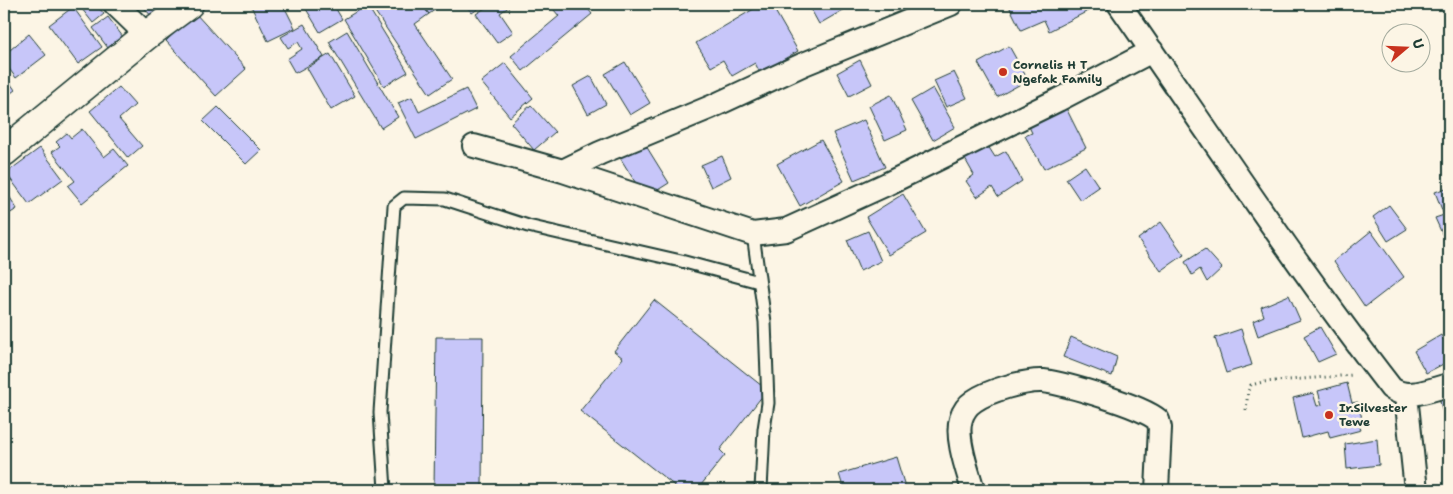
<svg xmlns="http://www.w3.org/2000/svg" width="1453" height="494" viewBox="0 0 1453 494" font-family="'Shantell Sans',sans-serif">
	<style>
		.building { fill: #c7c6f9; stroke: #1f3d34 }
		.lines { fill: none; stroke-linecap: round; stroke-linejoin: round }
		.lane-casing { stroke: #1f3d34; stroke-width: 15 }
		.street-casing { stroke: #1f3d34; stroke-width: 26 }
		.secondary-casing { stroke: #1f3d34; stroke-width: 31 }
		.path { stroke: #1f3d34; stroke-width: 3; stroke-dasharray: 1 4; stroke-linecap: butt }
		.lane { stroke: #fcf5e5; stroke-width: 11 }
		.street { stroke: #fcf5e5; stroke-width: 22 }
		.secondary { stroke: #fcf5e5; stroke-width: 28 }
		.poi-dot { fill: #c8321e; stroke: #fcf5e5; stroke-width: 2 }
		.labels { text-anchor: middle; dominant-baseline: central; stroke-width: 5; stroke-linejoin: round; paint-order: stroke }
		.poi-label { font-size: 12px; font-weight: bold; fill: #1f3d34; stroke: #fcf5e5; text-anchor: start }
	</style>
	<rect width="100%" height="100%" fill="#fcf5e5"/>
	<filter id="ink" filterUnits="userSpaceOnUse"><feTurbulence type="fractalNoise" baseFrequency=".02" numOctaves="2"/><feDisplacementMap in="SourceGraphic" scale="10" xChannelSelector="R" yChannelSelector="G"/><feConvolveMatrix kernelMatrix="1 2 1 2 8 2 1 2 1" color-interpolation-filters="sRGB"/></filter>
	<g filter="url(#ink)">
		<path class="building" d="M78,4H96L104,14L93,23Z
			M141,4H169L152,17Z
			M250,4H283L295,28L268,41Z
			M303,4H333L342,19L320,32Z
			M384,4H421L429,14L415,24L452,79L430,94L374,10Z
			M421,4H442V5L429,14Z
			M465,4H485L472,13Z
			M491,4H513L500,13L513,32L497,43L476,14Z
			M549,4H584L592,14L523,71L511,56L559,16Z
			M762,4H771L798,51L760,73L755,63L732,76L723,60L711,67L696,43Z
			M808,4H842L845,9L819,24Z
			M1008,4H1084L1088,11L1049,31L1044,20L1021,30Z
			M367,5L408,72L384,86L344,19Z
			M73,7L102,47L78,64L49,25Z
			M195,13L246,69L216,96L166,41Z
			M108,17L129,45L114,56L93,28Z
			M304,24L324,57L295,73L287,59L302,49L298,42L288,48L281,37Z
			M347,31L398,117L381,128L329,42Z
			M29,34L46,55L16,78L4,62V55Z
			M1009,46L1028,80L997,97L978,63Z
			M330,54L355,96L331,110L307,68Z
			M860,60L872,84L849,96L837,73Z
			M625,62L650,103L630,115L605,74Z
			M505,63L533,98L510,117L481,82Z
			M954,72L967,98L946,107L934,81Z
			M4,74L15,90L4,98Z
			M591,76L606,104L588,114L573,86Z
			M119,87L135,105L119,119L142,146L128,158L90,111Z
			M933,88L955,127L933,140L911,101Z
			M466,89L476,109L416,139L398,103L412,97L419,112Z
			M891,95L907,130L885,140L869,106Z
			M1063,102L1086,148L1044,169L1025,136L1032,133L1026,120Z
			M531,105L555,132L534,150L511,123Z
			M218,107L261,150L246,164L203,121Z
			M864,120L885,167L854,180L833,133Z
			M82,129L104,157L114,149L128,166L82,203L68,186L75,181L52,152L60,146L56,142L67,133L71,138Z
			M821,140L844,181L800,206L777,164Z
			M643,141L669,183L645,198L619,156Z
			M988,146L995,157L1006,151L1022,181L998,197L992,187L977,197L966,181L974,175L965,159Z
			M40,148L63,179L29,204L6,173Z
			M722,156L731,177L711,187L701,165Z
			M1085,166L1099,187L1080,200L1066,179Z
			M1449,187V235L1444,238L1435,218L1444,215L1435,192Z
			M6,191L17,209L4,217V193Z
			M903,194L926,233L889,255L866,217Z
			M1389,205L1407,229L1388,241L1373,217Z
			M1161,222L1184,255L1161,271L1138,239Z
			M868,231L881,261L860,271L847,240Z
			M1371,231L1404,277L1365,307L1334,261Z
			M1205,249L1222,268L1207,282L1200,269L1192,275L1185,262Z
			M1289,295L1300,320L1258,336L1253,321L1264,316L1261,307Z
			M654,300L767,390L720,450L725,455L697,490H680L580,411L623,358L614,351Z
			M1320,327L1336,354L1318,362L1304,336Z
			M1241,329L1252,365L1226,373L1215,338Z
			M1441,335L1449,350V361L1426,373L1414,351Z
			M436,337H483L482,490H434Z
			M1071,337L1117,357L1112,376L1063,357Z
			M1347,383L1352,403L1358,402L1363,423L1359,425L1361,430L1330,438L1328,431L1302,438L1293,398L1313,393L1317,406L1322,405L1318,391Z
			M1449,399V431H1447L1440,401Z
			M1377,439L1379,465L1347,469L1345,444Z
			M896,457L906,490H844L839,474Z"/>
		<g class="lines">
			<defs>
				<path id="lane" d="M753,234L765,322L768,403L764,429L761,490
					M385,490L380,412L394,206L404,198L445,199L528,226L681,261L759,282"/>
				<path id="street" d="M115,4L147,35
					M951,4L804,64L711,107L600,153L563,171L753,234L786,230L887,184L1058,100L1152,51
					M1119,4C1209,133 1295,264 1391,388C1407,401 1431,389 1449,385
					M474,146L563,171
					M1406,395L1416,490
					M973,490C968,472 955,437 961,419C963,412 968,405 974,401C988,391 1025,380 1043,381C1066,384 1140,405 1158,420L1160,428L1157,490"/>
				<path id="secondary" d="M4,152L147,35L189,4"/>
			</defs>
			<use href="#lane" class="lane-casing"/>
			<use href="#street" class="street-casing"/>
			<use href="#secondary" class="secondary-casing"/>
			<path class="path" d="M1246,410L1248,391L1251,385L1263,382L1353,375"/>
			<use href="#lane" class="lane"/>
			<use href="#street" class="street"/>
			<use href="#secondary" class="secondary"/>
		</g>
	</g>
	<g class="poi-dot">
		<circle cx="1003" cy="72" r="5"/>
		<circle cx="1329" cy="415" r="5"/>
	</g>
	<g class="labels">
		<g class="poi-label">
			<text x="1013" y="65">Cornelis H T<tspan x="1013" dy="14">Ngefak Family</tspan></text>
			<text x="1339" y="408">Ir.Silvester<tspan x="1339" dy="14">Tewe</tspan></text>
		</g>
	</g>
	<rect width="1453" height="494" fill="none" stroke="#fcf5e5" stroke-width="20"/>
	<rect x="10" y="10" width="1433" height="474" fill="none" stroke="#1f3d34" stroke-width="2" filter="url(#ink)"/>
	<g transform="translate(1406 48) rotate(71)"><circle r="24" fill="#fcf5e5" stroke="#a4ab9e"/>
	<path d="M0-4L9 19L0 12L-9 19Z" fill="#c8321e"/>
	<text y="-8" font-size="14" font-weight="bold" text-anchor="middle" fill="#1f3d34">U</text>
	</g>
</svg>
